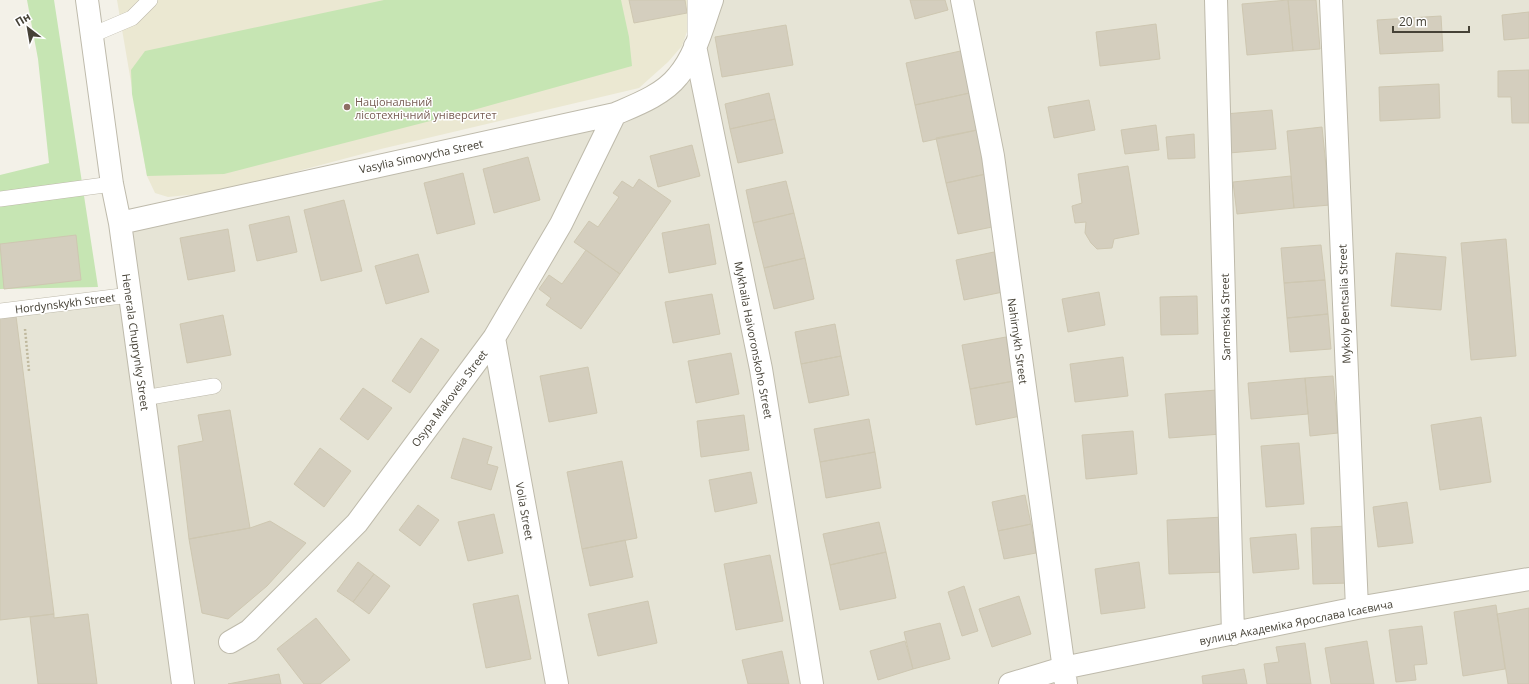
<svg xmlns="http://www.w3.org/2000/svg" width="1529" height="684" viewBox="0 0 1529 684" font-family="'Open Sans',sans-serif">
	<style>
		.residential { fill: #e6e4d6 }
		.education { fill: #ebe8d2 }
		.green { fill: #c6e5b3 }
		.building { fill: #d4cebe; stroke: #cec7b1 }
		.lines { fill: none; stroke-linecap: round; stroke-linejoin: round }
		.lane-casing { stroke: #bebaab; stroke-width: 16 }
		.street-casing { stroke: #bebaab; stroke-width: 24 }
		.path { stroke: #bfb89d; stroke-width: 2.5; stroke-dasharray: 2 2; stroke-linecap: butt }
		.lane { stroke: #fff; stroke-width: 15 }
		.street { stroke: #fff; stroke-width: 22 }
		.education-dot { fill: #8d6e63; stroke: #fff; stroke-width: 1.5 }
		.labels { text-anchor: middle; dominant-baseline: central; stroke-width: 3; stroke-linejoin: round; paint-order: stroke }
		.education-label { font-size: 11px; fill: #785e54; stroke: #fff; text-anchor: start }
		.street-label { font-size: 11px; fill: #464237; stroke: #fff }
	</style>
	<rect width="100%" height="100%" fill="#f3f1e8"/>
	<path class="residential" d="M719,0H1529V684H0V317L139,302L127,231L667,93Z"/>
	<path class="education" d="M117,0H698L682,46L668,62L639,88L381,149L257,182L208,193L168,197L155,193L147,176Z"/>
	<path class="green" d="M27,0H54L98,287L0,289V175L49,163L38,59Z
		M384,0H621L629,37L632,66L477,109L224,174L147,176L132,94L131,70L145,51Z"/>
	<path class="building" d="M629,0H685L687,13L634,23Z
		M910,0H945L948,10L915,19Z
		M1288,0L1293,51L1247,55L1242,4Z
		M1288,0H1316L1320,49L1293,51Z
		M1529,12V38L1504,40L1502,15Z
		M1441,16L1443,51L1380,54L1377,20Z
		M1156,24L1160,59L1100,66L1096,32Z
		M786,25L793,65L722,77L715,37Z
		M965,50L974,92L915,105L906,63Z
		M1529,70V123H1512L1511,97H1498V71Z
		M1439,84L1440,118L1380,121L1379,87Z
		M974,92L982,129L923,142L915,105Z
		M769,93L775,119L730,129L725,104Z
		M1089,100L1095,130L1054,138L1048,107Z
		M1272,110L1276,149L1229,153L1225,114Z
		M775,119L783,153L738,163L730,129Z
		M1156,125L1159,150L1125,154L1121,130Z
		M1322,127L1330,205L1294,208L1287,131Z
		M982,129L990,173L946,183L936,138Z
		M1194,134L1195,158L1168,159L1166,137Z
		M692,145L700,176L658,187L650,156Z
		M528,157L540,200L494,213L483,169Z
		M1128,166L1139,234L1114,239L1112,248L1097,249L1091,243L1085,233L1086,222L1075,223L1072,206L1082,203L1078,174Z
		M463,173L475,224L437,234L424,183Z
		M990,173L1002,225L958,234L946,183Z
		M1291,176L1294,208L1237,214L1233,182Z
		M639,179L671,201L620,274L574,242L589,221L598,227L619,197L613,193L622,181L633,188Z
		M786,181L794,213L753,223L746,190Z
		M344,200L362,271L321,281L304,210Z
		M794,213L805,258L764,268L753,223Z
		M289,216L297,252L257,261L249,225Z
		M709,224L716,264L669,273L662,233Z
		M228,229L235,271L188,280L180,238Z
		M76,235L81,280L4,289L0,244Z
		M1506,239L1516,356L1471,360L1461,243Z
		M1321,245L1325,280L1284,283L1281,248Z
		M586,250L620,274L581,329L546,305L551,298L539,289L549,275L562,284Z
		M994,252L1003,292L964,300L956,260Z
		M1396,253L1446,257L1441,310L1391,306Z
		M418,254L429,292L386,304L375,266Z
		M805,258L814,299L774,309L764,268Z
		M1325,280L1328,314L1287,318L1284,283Z
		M1099,292L1105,325L1068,332L1062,299Z
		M712,294L720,334L673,343L665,302Z
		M1197,296L1198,334L1161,335L1160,297Z
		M1328,314L1331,349L1290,352L1287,318Z
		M223,315L231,355L187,363L180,324Z
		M16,316L54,614L0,620V318Z
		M835,324L841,356L801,364L795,332Z
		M1006,337L1014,381L970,389L962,345Z
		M421,338L439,350L410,393L392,381Z
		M731,353L739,394L696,403L688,361Z
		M841,356L849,395L809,403L801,364Z
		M1123,357L1128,396L1075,402L1070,364Z
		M588,367L597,413L549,422L540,376Z
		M1333,376L1338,433L1310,436L1305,378Z
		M1305,378L1308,414L1251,419L1248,383Z
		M1014,381L1021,416L976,425L970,389Z
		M363,388L392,408L368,440L340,419Z
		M1217,390L1221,434L1169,438L1165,394Z
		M230,410L250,528L189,539L178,446L203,441L198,415Z
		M744,415L749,450L701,457L697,421Z
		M1481,417L1491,482L1440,490L1431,425Z
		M869,419L875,452L820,462L814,429Z
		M1133,431L1137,474L1086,479L1082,435Z
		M463,438L492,447L487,464L498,467L491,490L451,478Z
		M1299,443L1304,504L1266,507L1261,446Z
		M320,448L351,471L324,507L294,484Z
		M875,452L881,488L826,498L820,462Z
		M622,461L637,538L582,549L567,472Z
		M751,472L757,503L715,512L709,480Z
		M1025,495L1031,524L998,531L992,502Z
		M1407,502L1413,543L1378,547L1373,507Z
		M418,505L439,520L420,546L399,530Z
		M494,514L503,553L468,561L458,522Z
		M1224,517L1226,572L1169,574L1167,520Z
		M270,521L306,543L267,586L228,619L202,613L189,539L250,528Z
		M879,522L886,552L830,565L823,534Z
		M1031,524L1036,553L1004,559L998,531Z
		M1347,526L1350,583L1313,584L1311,528Z
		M1296,534L1299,569L1253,573L1250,538Z
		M625,540L633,577L590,586L582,549Z
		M886,552L896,598L840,610L830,565Z
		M770,555L783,621L736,630L724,564Z
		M358,562L374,574L353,602L337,591Z
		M1139,562L1145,608L1101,614L1095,569Z
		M374,574L390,586L369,614L353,602Z
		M964,586L978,631L962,636L948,592Z
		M518,595L531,659L486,668L473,604Z
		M1019,596L1031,634L992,647L979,609Z
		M648,601L657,643L598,656L588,614Z
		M1496,605L1505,669L1463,676L1454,612Z
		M1529,608V684H1508L1497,614Z
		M54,614V618L88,614L97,684H38L30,617Z
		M316,618L350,660L320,684H304L277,649Z
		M940,623L950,659L913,669L904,632Z
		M1422,626L1427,664L1414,665L1416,680L1396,682L1389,630Z
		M905,641L913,669L878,680L870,651Z
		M1367,641L1374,684H1331L1325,648Z
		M1305,643L1311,684H1267L1264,664L1279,662L1276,647Z
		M782,651L789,684H748L742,660Z
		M1244,669L1247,684H1203L1202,676Z
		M279,674L281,684H228Z"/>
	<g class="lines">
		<defs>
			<path id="lane" d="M695,0V35
				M92,35L132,18L150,0
				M0,199L112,184
				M0,311L130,295
				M144,398L214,386"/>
			<path id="street" d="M87,0L112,184L120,223L130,295L183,684
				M962,0L993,156L1066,684
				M1216,0L1233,634
				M1331,0L1357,608
				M695,46L761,369L812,684
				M120,223L615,114C636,105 663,95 678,76C696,55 703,25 712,0
				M494,338L557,684
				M230,642L249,631L357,523L494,338L561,224L615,114
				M1010,684L1063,668L1357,608L1529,579"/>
		</defs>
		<use href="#lane" class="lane-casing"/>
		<use href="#street" class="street-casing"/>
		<path class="path" d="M25,329L29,371"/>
		<use href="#lane" class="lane"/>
		<use href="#street" class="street"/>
	</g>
	<circle class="education-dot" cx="347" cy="107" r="4"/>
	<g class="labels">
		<g class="education-label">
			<text x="355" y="101">Національний<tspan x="355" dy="13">лісотехнічний університет</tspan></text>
		</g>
		<g class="street-label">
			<text transform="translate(421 156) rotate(-12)">Vasylia Simovycha Street</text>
			<text transform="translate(65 303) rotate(-7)">Hordynskykh Street</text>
			<text transform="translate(1344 304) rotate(-92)">Mykoly Bentsalia Street</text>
			<text transform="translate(1225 317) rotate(-91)">Sarnenska Street</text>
			<text transform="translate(754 340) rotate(79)">Mykhaila Haivoronskoho Street</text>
			<text transform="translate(1018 341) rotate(82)">Nahirnykh Street</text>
			<text transform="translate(136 342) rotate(82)">Henerala Chuprynky Street</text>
			<text transform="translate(449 398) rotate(-53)">Osypa Makoveia Street</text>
			<text transform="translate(525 511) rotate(80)">Volia Street</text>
			<text transform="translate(1296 622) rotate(-11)">вулиця Академіка Ярослава Ісаєвича</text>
		</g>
	</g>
	<g transform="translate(28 28) rotate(329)" stroke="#ffffff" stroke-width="3" paint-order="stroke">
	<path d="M0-3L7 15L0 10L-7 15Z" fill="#464237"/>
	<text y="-6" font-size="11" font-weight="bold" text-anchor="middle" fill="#464237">Пн</text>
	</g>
	<path d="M1393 26v6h76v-6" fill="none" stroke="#464237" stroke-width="2"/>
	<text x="1399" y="26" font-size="12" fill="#464237" stroke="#ffffff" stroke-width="3" paint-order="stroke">20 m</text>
</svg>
